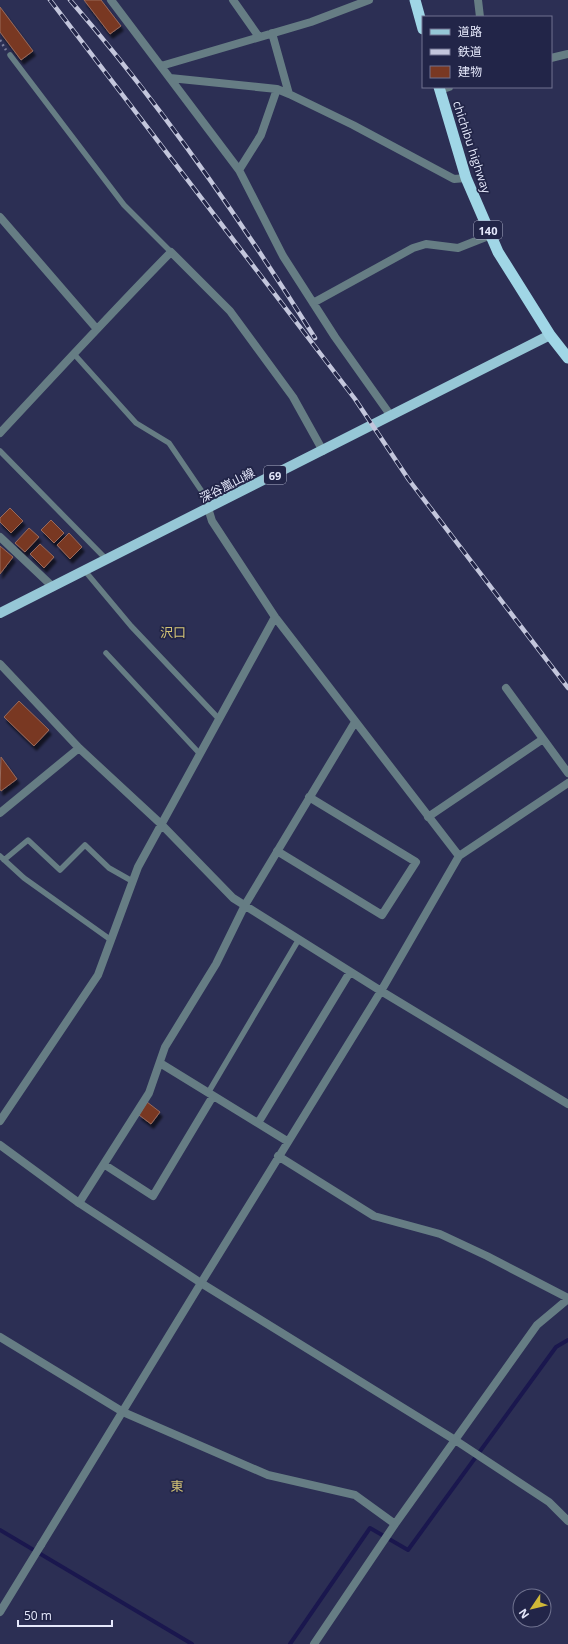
<svg xmlns="http://www.w3.org/2000/svg" width="568" height="1644" viewBox="0 0 568 1644" font-family="'Open Sans','Noto Sans JP',sans-serif">
	<style>
		.lines { fill: none; stroke-linecap: round; stroke-linejoin: round }
		.stream { stroke: #1a174e; stroke-width: 4 }
		.building { fill: #793823; stroke: #996a5b; filter: url(#shadow) }
		.path { stroke: #7d809d; stroke-width: 2.5; stroke-dasharray: 2 3; stroke-linecap: butt }
		.service { stroke: #667d84; stroke-width: 5.5 }
		.minor { stroke: #667d84; stroke-width: 8 }
		.tertiary { stroke: #667d84; stroke-width: 8 }
		.primary { stroke: #96c7d6; stroke-width: 10 }
		.trunk { stroke: #a0d6e6; stroke-width: 11 }
		.rail-casing { stroke: #c3c6dc; stroke-width: 4.5 }
		.rail { stroke: #222548; stroke-width: 3; stroke-dasharray: 9; stroke-linecap: butt }
		.labels { text-anchor: middle; dominant-baseline: central; stroke-width: 3.5; stroke-linejoin: round; paint-order: stroke }
		.shield { fill: #222548; stroke: #aaaec5; stroke-width: 1 }
		.shield-label { font-size: 11px; font-weight: bold; fill: #e5e8fb }
		.street-label { font-size: 12px; fill: #e5e8fb; stroke: #222548 }
		.neighbourhood-label { font-size: 13px; fill: #d2c275; stroke: #222548 }
	</style>
	<defs>
		<filter id="shadow"><feDropShadow dx="2.5" dy="4.5" stdDeviation="1" flood-color="#0009"/></filter>
	</defs>
	<rect width="100%" height="100%" fill="#2c2f54"/>
	<g class="lines">
		<path class="stream" d="M0,1530L192,1644
			M290,1644L370,1528L408,1550L556,1347L568,1340"/>
	</g>
	<path class="building" d="M84,0H101L121,26L110,34Z
		M0,7L33,51L21,60L0,32Z
		M10,508L23,521L11,533L0,522V518Z
		M51,520L64,533L54,543L41,530Z
		M29,528L39,537L25,552L15,543Z
		M69,533L82,547L70,559L57,545Z
		M40,544L54,557L44,568L30,554Z
		M0,546L13,557L0,574Z
		M19,701L49,730L34,746L4,717Z
		M1,757L17,779L1,791L0,789Z
		M147,1102L160,1112L151,1124L139,1115Z"/>
	<g class="lines">
		<path class="path" d="M0,40L6,50"/>
		<path class="service" d="M10,55L124,205L171,252
			M74,354L136,423L169,443L205,496L208,508
			M0,451L107,560
			M85,571L131,626L219,719
			M106,653L200,754
			M0,856L24,878L111,940
			M4,860L28,840L60,870L85,845L109,868L132,881
			M208,1093L299,939"/>
		<path class="minor" d="M111,0L239,170L283,256L335,337L391,416
			M233,0L259,37
			M478,0L480,17
			M272,33L289,94L353,125L454,179L466,178
			M551,58L568,54
			M161,66L311,22L369,0
			M170,78L277,89L289,94
			M440,90L449,87
			M239,170L261,135L277,89
			M0,217L96,328
			M313,303L413,248L426,244L458,248L491,235
			M0,433C57,372 113,311 171,252L230,311L293,397L323,451
			M208,508L212,521L275,617L459,856
			M0,537L53,587
			M0,664L79,748L161,824L233,898L381,991L568,1104
			M506,688L568,773
			M0,813L79,748
			M428,817L543,739
			M277,851L382,915L416,862L309,797
			M160,1063L287,1141
			M0,1121L98,975L138,867L275,617
			M258,1123L350,972
			M278,1156L374,1216L440,1234L487,1256L568,1298
			M105,1165L153,1196L213,1096
			M79,1203L149,1093L165,1047L216,964L245,905L355,722
			M201,1283L381,991L459,856L568,783
			M0,1337L123,1412L268,1475L355,1495L395,1524
			M455,1440L549,1502L568,1521
			M0,1612L41,1545
			M314,1644L395,1524L537,1325L568,1299"/>
		<path class="tertiary" d="M0,1145L79,1203L201,1283L455,1440
			M41,1545L201,1283"/>
		<path class="primary" d="M0,613L550,335"/>
		<path class="trunk" d="M415,0L423,29
			M439,87L466,178L498,252L550,335L568,358"/>
		<defs>
			<path id="rail" d="M50,0L355,399L409,480L568,688
				M70,0C161,105 241,220 315,338"/>
		</defs>
		<use href="#rail" class="rail-casing"/>
		<use href="#rail" class="rail"/>
	</g>
	<g class="labels">
		<g class="shield">
			<rect x="474" y="221" width="28" height="18" rx="3"/>
			<rect x="264" y="466" width="22" height="18" rx="3"/>
		</g>
		<g class="shield-label">
			<text x="488" y="230">140</text>
			<text x="275" y="475">69</text>
		</g>
		<g class="street-label">
			<text transform="translate(472 147) rotate(72)">chichibu highway</text>
			<text transform="translate(227 485) rotate(-27)">深谷嵐山線</text>
		</g>
		<g class="neighbourhood-label">
			<text x="173" y="632">沢口</text>
			<text x="177" y="1486">東</text>
		</g>
	</g>
	<rect x="422" y="16" width="130" height="72" fill="#222548" stroke="#707390"/>
	<rect x="430" y="29" width="20" height="6" fill="#96c7d6" stroke="#707390"/>
	<text x="458" y="36" font-size="12" fill="#e5e8fb">道路</text>
	<rect x="430" y="49" width="20" height="6" fill="#c3c6dc" stroke="#707390"/>
	<text x="458" y="56" font-size="12" fill="#e5e8fb">鉄道</text>
	<rect x="430" y="66" width="20" height="12" fill="#793823" stroke="#707390"/>
	<text x="458" y="76" font-size="12" fill="#e5e8fb">建物</text>
	<g transform="translate(532 1608) rotate(235)"><circle r="19" fill="#222548" stroke="#707390"/>
	<path d="M0-3L7 15L0 10L-7 15Z" fill="#cfb837"/>
	<text y="-6" font-size="11" font-weight="bold" text-anchor="middle" fill="#e5e8fb">N</text>
	</g>
	<path d="M18 1620v6h94v-6" fill="none" stroke="#e5e8fb" stroke-width="2"/>
	<text x="24" y="1620" font-size="12" fill="#e5e8fb" stroke="#222548" stroke-width="3" paint-order="stroke">50 m</text>
</svg>
